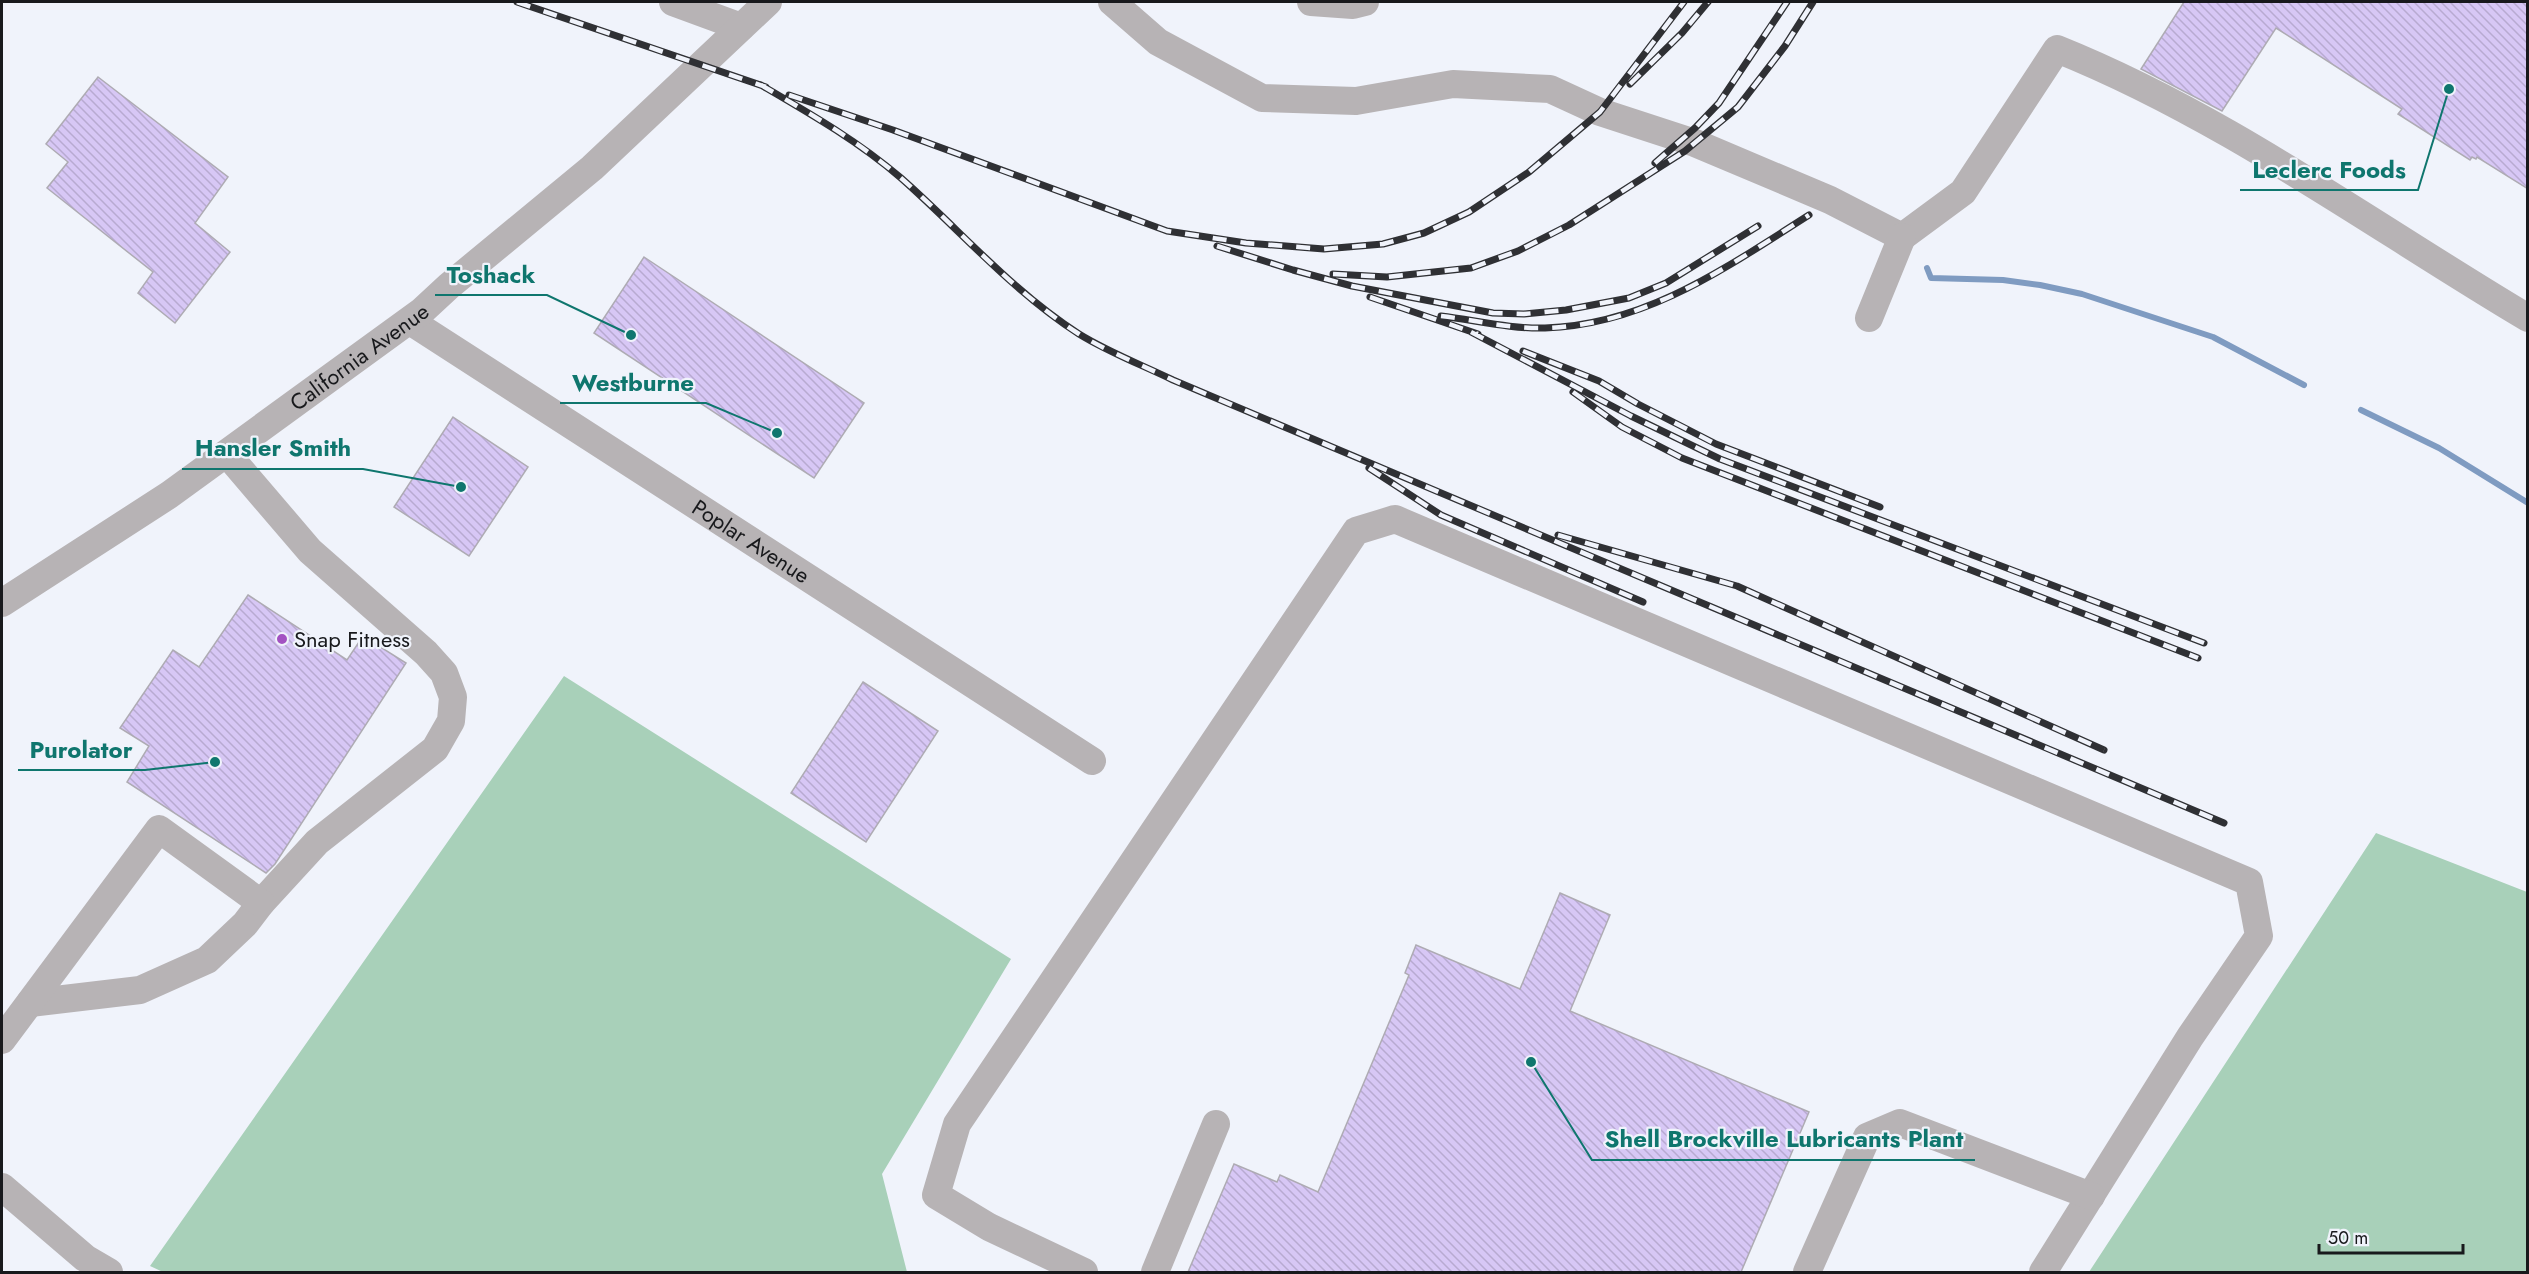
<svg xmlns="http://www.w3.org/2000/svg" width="2529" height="1274" viewBox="0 0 2529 1274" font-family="Jost,sans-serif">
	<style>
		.green { fill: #a8d0b9 }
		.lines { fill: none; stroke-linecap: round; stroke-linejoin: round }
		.stream { stroke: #7f9bc1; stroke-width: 6 }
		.building { fill: url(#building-back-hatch); stroke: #aeabb3; stroke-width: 1.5 }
		.minor { stroke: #b7b3b5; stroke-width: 28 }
		.rail-casing { stroke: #2f3034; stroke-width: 7 }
		.rail { stroke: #f0f3fb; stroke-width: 4.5; stroke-dasharray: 14; stroke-linecap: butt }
		.poi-dot { fill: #a352c2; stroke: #f0f3fb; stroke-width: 2 }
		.labels { text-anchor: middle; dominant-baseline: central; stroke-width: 4.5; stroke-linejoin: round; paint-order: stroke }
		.street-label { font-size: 22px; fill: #18191c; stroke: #f0f3fb }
		.poi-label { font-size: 22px; fill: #18191c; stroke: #f0f3fb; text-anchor: start }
		.leader { fill: none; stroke: #0f766e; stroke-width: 2 }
		.callout-dot { fill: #0f766e; stroke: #f0f3fb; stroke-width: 2 }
		.callout-label { font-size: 24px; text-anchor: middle; font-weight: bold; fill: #0f766e; stroke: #f0f3fb; stroke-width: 4.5; stroke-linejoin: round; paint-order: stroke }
	</style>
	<defs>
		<pattern id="building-back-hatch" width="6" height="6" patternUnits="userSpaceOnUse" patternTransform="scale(1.5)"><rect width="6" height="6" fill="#d7c7f5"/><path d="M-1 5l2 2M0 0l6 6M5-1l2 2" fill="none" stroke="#b8aad1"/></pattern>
	</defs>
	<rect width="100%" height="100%" fill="#f0f3fb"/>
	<path class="green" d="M564,676L1011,959L882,1174L907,1272H163L150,1266Z
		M2376,833L2527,892V1272H2089Z"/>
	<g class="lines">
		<path class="stream" d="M1927,268L1931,278L2003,280L2040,285L2082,294L2213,337L2304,385
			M2361,410L2439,448L2528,503"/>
	</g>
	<path class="building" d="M2184,2H2528V189L2477,157L2476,159L2472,157L2470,160L2398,114L2402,109L2276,28L2222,111L2141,69Z
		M98,77L228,177L195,223L230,252L175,323L138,293L153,272L47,188L68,162L46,144Z
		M644,257L864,403L814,478L594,333Z
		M453,417L528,467L469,556L394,507Z
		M248,595L347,660L363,636L406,663L275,864L266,873L127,782L149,746L120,728L173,650L199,667Z
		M863,682L938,731L866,842L791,793Z
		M1560,893L1610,915L1570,1011L1809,1112L1741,1272H1188L1234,1164L1277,1182L1280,1175L1318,1192L1409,975L1405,973L1416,945L1520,989Z"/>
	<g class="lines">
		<g class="minor">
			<path d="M673,2L741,27"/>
			<path d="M1112,2L1158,42L1262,98L1356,101L1453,84L1550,89L1600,112L1695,143L1830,200L1902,237L1963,192L2057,49C2224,116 2373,226 2528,318"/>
			<path d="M1311,2L1353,5L1365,2"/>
			<path d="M1869,318L1902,237"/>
			<path id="s1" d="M410,321L1092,761"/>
			<path id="s2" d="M2,603L169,495L422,311L449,286L592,168L768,2"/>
			<path d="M30,1003L140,990L207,960L245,924L261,903L317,842L435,749L451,721L453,697L444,673L426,653L310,551L227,454"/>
			<path d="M2,1040L159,829L261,903"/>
			<path d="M2,1187L85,1258L109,1272"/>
			<path d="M1084,1272L989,1227L936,1195L957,1124L1356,531L1395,519L2249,882L2259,936L2190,1037L2043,1272"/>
			<path d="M1155,1272L1216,1124"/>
			<path d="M1807,1272L1867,1137L1900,1123L2091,1196"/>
		</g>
		<defs>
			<path id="rail" d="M517,2L766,87
				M1630,84L1682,33L1708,2
				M761,85C809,113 858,141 901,178C960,230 1012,291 1079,334C1108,352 1142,365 1173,380L2224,823
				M789,95L893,130L1167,231L1246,243L1324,249L1383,244L1424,233L1469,212L1529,172L1600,112L1684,2
				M1655,163L1695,128L1719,103L1787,2
				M1217,246L1293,270L1352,286L1493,313L1524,314L1566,310L1629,298L1666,283L1758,226
				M1333,274L1387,277L1471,268L1518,251L1569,225L1685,151L1738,107L1785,46L1813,2
				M1370,297L1478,334
				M1441,316C1475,320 1510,329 1545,328C1646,325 1727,267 1809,215
				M1471,332L1631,416L1720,459L2204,643
				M1523,351L1599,381L1638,404L1716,444L1880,507
				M1573,392L1622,427L1682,458L2198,658
				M1369,468L1441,515L1643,602
				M1558,535L1737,586L2104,750"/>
		</defs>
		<use href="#rail" class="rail-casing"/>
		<use href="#rail" class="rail"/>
	</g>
	<circle class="poi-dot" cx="282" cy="639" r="6"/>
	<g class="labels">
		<g class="street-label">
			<text stroke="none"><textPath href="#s2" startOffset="434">California Avenue</textPath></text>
			<text stroke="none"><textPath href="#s1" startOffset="406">Poplar Avenue</textPath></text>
		</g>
		<g class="poi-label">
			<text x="294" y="639">Snap Fitness</text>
		</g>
	</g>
	<path class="leader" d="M2449 89L2418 190H2240M631 335L547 295H435M777 433L706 403H560M461 487L363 469H182M215 762L145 770H18M1531 1062L1592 1160H1975"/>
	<g class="callout-dot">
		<circle cx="2449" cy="89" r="6"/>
		<circle cx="631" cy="335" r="6"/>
		<circle cx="777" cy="433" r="6"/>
		<circle cx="461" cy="487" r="6"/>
		<circle cx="215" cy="762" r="6"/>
		<circle cx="1531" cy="1062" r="6"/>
	</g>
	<g class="callout-label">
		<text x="2329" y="178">Leclerc Foods</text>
		<text x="491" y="283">Toshack</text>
		<text x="633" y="391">Westburne</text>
		<text x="273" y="456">Hansler Smith</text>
		<text x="81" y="758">Purolator</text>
		<text x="1784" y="1147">Shell Brockville Lubricants Plant</text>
	</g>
	<rect width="2529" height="1274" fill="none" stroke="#18191c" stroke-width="6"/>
	<path d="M2319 1244v9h144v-9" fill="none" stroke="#18191c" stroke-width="3"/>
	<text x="2328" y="1244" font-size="18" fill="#18191c" stroke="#f0f3fb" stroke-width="4.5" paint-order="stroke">50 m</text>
</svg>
